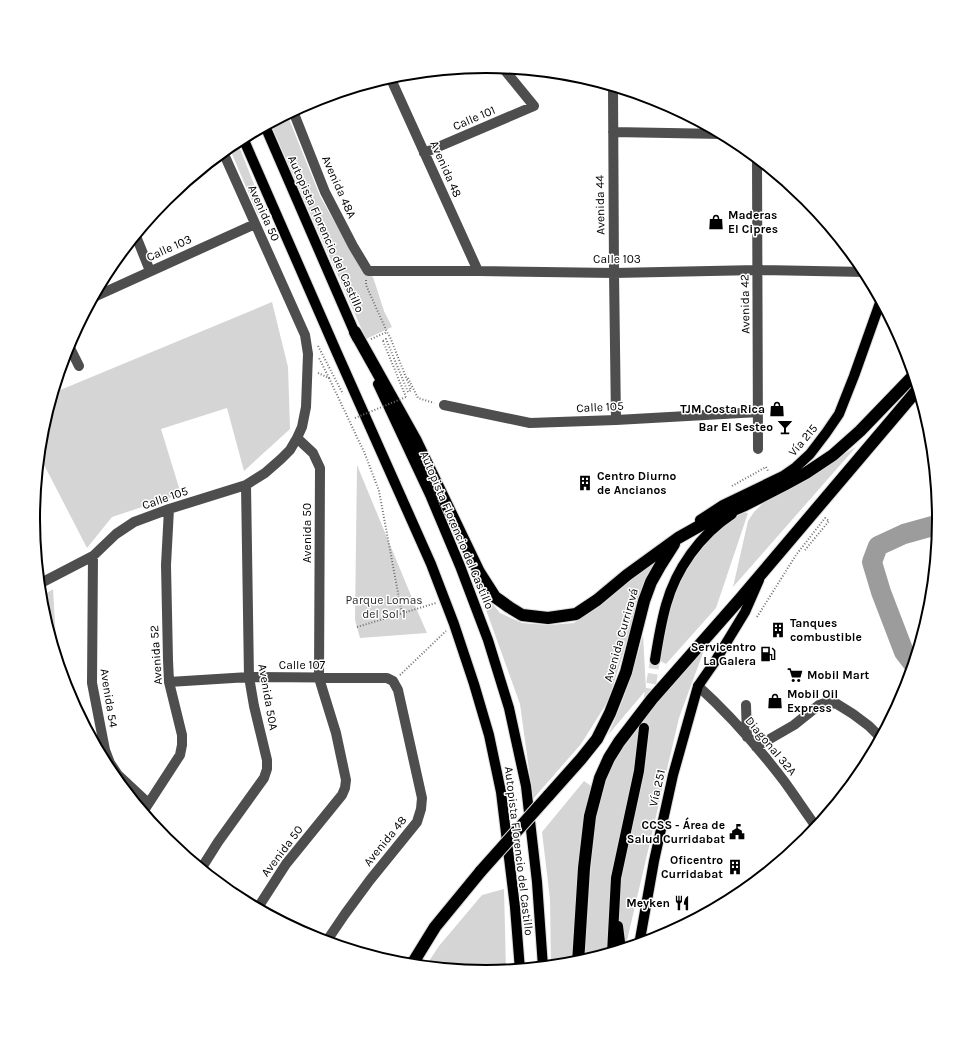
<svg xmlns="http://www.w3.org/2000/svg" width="973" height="1039" viewBox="0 0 973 1039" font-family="Karla,sans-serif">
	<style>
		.green { fill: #d5d5d5 }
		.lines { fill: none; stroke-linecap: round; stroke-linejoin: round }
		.river { stroke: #9c9c9c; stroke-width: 20 }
		.major-tunnel { stroke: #d9d9d9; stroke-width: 10; stroke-dasharray: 10 5; stroke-linecap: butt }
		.major-casing { stroke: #dbdbdb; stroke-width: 12 }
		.highway-casing { stroke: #dbdbdb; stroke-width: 14 }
		.path { stroke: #707070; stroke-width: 2; stroke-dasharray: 1 2; stroke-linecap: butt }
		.minor { stroke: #4e4e4e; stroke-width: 10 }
		.major { stroke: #000; stroke-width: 10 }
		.highway { stroke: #000; stroke-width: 12 }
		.highway-bridge-casing { stroke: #dbdbdb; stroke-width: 14; stroke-linecap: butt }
		.path-bridge { stroke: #707070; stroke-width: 2; stroke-dasharray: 1 2; stroke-linecap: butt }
		.highway-bridge { stroke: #000; stroke-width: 12 }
		.labels { text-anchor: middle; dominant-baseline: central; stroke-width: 3; stroke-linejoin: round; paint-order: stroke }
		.street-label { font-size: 12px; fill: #000; stroke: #fff }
		.poi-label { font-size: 12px; font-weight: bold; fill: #000; stroke: #fff; text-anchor: end }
		.park-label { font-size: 12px; fill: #2c2c2c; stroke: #fff }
		.rim { fill: none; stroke: #000; stroke-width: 2 }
	</style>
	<rect width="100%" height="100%" fill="#fff"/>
	<path class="green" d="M287,114L320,196L361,269L373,277L384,311L392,327L366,339L275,134L271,123Z
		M237,141L265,212L258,215L229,147Z
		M272,302L288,367L290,429L244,471L227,408L161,429L181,494L112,517L87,548L39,455L42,431L53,393Z
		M856,447L733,587L748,521L754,512L763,503Z
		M357,465L417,610L427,633L360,638L355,620Z
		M741,512L748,513L716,608L666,664L659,660L666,613L685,564L704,542Z
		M660,553L640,595L624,651L608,701L581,744L533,799L520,704L477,585L500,613L522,623L549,625L574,623Z
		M53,589L57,658L42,608L41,597Z
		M643,635L646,690L608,735C623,703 634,670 643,635Z
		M707,642L679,718L625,949L584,962L594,827L602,787L618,754L637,727Z
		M584,781L591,786L585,821L573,964L551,967L550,899L542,832Z
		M504,889L506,971L486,973L425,967L439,946L482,895Z"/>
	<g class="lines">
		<path class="river" d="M914,665L904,652L881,592L872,562L878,546L904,534L940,524"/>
		<path class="major-tunnel" d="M644,728L655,660"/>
		<defs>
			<path id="major" d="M265,126L357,338
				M243,138L337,353L431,564L454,624L474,684L489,735L501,792L515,907L520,970
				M378,384L431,497L460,566L488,640L509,708L526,786L537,882L543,967
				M700,520L723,505L783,476L796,467L810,454L826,433L839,414L854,376L881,300
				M655,660C658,641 661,623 666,605C676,569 700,535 732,514
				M618,926L621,950
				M639,945L654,861L673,775L698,686L714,663L745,612L759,580
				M612,953L616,878L639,771L644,728"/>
			<path id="highway" d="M355,332L416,441L479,572L495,597L509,607L522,615L548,618L576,614L597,600L627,575L678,538L710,520L745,505L784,485L806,473L833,455L860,431L914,375
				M548,796L581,759L597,739L610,713L626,672L644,601L651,582L660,566L674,544
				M578,963L584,868L590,816L600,778L609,758L619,742L652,699L740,599L918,389
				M411,966L435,927L481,871"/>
		</defs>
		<use href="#major" class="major-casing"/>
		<use href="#highway" class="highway-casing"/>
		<path class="path" d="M366,280V285L387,332L390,337L411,390L408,392
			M371,339L387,332
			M383,341L406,397
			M383,341L386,339L408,392
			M318,346L343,394
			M318,373L329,378L319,358
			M329,378L365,454L379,491L402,614
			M408,378L418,398L434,403
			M732,486L766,467L768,471L767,472
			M757,617L796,555L825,518L829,521L805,550
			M357,627L436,603
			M400,675L446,631"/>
		<path class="minor" d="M390,77L478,271
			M613,86L614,273L616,420
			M293,111L325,192L353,246L368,271H478L614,273L758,270L866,272
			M613,132L723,134
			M424,153L534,106L503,68
			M757,158L758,449
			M136,236L150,271
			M94,297L255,224
			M68,344L79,366
			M444,405L530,423L616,420L759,412
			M93,556L92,683L105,750L110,763L118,775L148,803
			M39,584L93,556L116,534L134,522L169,509L246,485L265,473L281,459L290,450L297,438L302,427L306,407L308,354L305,335L223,152
			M169,682L249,677L387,678L393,681L398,690L422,798L421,809L417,822L370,880L345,914L326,942
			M698,686C729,714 758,747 784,781C795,796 806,813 817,828
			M746,705L747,737
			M756,747L794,725L819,705L828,702L837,704L853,714L869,726L881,738
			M143,812L180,755L182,745V735L169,682L168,660L166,565L169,509
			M201,869L218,842L264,778L267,769V760L254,706L249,677L246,485
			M257,909L286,864L342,795L345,788L346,780L336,733L319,678L320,468L313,453L297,438"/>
		<use href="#major" class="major"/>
		<use href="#highway" class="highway"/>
		<defs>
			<path id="highway-bridge" d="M481,871L548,796"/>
		</defs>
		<use href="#highway-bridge" class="highway-bridge-casing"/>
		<path class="path-bridge" d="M355,418L406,397"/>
		<use href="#highway-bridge" class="highway-bridge"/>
	</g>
	<defs>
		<symbol id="shop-bare" viewBox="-9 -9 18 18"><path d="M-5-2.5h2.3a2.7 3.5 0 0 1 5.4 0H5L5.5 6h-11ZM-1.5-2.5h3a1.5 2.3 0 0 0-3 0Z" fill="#000" stroke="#fff" stroke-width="2.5" paint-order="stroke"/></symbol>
		<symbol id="bar-bare" viewBox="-9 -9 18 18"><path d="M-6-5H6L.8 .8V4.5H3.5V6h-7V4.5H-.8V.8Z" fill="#000" stroke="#fff" stroke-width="2.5" paint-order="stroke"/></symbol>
		<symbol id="building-bare" viewBox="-9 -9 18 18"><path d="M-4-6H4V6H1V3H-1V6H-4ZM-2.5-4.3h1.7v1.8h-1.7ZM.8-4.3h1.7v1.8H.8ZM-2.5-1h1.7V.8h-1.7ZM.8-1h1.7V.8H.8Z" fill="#000" stroke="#fff" stroke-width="2.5" paint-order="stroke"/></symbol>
		<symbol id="fuel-bare" viewBox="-9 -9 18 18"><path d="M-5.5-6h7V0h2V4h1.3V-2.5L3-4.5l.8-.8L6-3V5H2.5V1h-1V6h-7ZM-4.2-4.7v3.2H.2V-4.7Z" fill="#000" stroke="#fff" stroke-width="2.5" paint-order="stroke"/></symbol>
		<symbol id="supermarket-bare" viewBox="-9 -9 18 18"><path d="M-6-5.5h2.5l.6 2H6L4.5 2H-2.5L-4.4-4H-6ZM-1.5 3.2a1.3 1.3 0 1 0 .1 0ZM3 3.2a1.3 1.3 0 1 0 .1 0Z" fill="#000" stroke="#fff" stroke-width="2.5" paint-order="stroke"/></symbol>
		<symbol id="civic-bare" viewBox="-9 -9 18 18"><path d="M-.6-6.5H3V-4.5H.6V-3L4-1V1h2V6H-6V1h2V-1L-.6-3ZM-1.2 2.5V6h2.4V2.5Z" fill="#000" stroke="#fff" stroke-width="2.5" paint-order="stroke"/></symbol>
		<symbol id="restaurant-bare" viewBox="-9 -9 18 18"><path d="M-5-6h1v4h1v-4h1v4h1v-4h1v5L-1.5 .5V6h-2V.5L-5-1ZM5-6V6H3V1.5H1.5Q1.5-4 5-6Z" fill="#000" stroke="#fff" stroke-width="2.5" paint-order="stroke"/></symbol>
	</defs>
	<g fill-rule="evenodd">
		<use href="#shop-bare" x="705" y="211" width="22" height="22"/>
		<use href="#shop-bare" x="766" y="398" width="22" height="22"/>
		<use href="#bar-bare" x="774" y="416" width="22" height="22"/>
		<use href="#building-bare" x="574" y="472" width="22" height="22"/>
		<use href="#building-bare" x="767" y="619" width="22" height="22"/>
		<use href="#fuel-bare" x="757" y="643" width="22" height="22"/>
		<use href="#supermarket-bare" x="784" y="664" width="22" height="22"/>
		<use href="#shop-bare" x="764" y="690" width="22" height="22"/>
		<use href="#civic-bare" x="726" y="821" width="22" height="22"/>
		<use href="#building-bare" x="724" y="856" width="22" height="22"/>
		<use href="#restaurant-bare" x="671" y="892" width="22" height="22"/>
	</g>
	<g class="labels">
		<g class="street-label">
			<text transform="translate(474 118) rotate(-23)">Calle 101</text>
			<text transform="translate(446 169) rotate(66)">Avenida 48</text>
			<text transform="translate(339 187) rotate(66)">Avenida 48A</text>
			<text transform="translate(600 205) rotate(-91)">Avenida 44</text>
			<text transform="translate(264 213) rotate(66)">Avenida 50</text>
			<text transform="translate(326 234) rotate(66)">Autopista Florencio del Castillo</text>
			<text transform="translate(169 248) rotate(-24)">Calle 103</text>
			<text x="617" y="259">Calle 103</text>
			<text transform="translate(745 304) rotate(-91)">Avenida 42</text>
			<text transform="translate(600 407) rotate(-3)">Calle 105</text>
			<text transform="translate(803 440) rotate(-50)">Vía 215</text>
			<text transform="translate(165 498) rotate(-19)">Calle 105</text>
			<text transform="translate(457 530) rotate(67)">Autopista Florencio del Castillo</text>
			<text transform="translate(307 533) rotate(-90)">Avenida 50</text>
			<text transform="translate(621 635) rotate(-74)">Avenida Curriravá</text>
			<text transform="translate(156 655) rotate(-94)">Avenida 52</text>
			<text x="302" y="665">Calle 107</text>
			<text transform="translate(268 697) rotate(80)">Avenida 50A</text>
			<text transform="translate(109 698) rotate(81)">Avenida 54</text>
			<text transform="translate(771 746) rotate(50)">Diagonal 32A</text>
			<text transform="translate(657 788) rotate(-77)">Vía 251</text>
			<text transform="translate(385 841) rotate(-51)">Avenida 48</text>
			<text transform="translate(282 851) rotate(-53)">Avenida 50</text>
			<text transform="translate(519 851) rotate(83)">Autopista Florencio del Castillo</text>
		</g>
		<g class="poi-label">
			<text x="728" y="215" text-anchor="start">Maderas<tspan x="728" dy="14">El Cipres</tspan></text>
			<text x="765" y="409">TJM Costa Rica</text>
			<text x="773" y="427">Bar El Sesteo</text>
			<text x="597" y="476" text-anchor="start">Centro Diurno<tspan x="597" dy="14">de Ancianos</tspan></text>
			<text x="790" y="623" text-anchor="start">Tanques<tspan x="790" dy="14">combustible</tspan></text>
			<text x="756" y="647">Servicentro<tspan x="756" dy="14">La Galera</tspan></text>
			<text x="807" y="675" text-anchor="start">Mobil Mart</text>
			<text x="787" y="694" text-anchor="start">Mobil Oil<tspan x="787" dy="14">Express</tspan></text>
			<text x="725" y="825">CCSS - Área de<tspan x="725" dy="14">Salud Curridabat</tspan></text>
			<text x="723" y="860">Oficentro<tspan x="723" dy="14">Curridabat</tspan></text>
			<text x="670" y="903">Meyken</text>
		</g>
		<g class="park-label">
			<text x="384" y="600">Parque Lomas<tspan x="384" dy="14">del Sol 1</tspan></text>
		</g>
	</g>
	<path d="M0 0H973V1039H0ZM40 519a446 446 0 1 1 892 0a446 446 0 1 1-892 0Z" fill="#fff" fill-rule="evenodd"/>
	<path class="rim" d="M40 519a446 446 0 1 1 892 0a446 446 0 1 1-892 0Z"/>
</svg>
